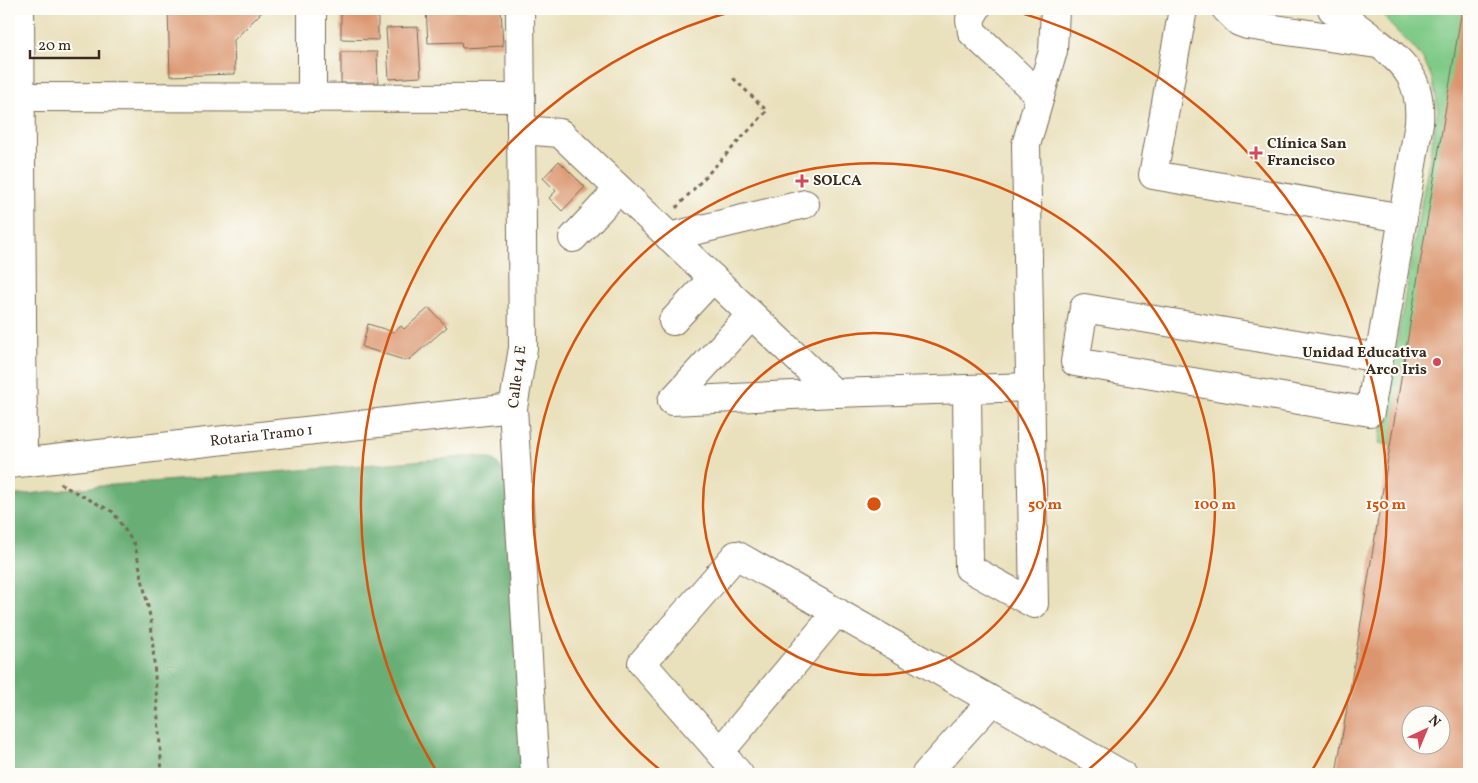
<svg xmlns="http://www.w3.org/2000/svg" width="1478" height="783" viewBox="0 0 1478 783" font-family="Vollkorn,serif">
	<style>
		.green { fill: #80ca87; stroke: #5e7a52 }
		.forest { fill: #68ae74; stroke: #526c49 }
		.building { fill: #db9670; fill-rule: evenodd }
		.lines { fill: none; stroke-linecap: round; stroke-linejoin: round }
		.minor-casing { stroke: #786a55; stroke-width: 30 }
		.path { stroke: #786a55; stroke-width: 3; stroke-dasharray: 4 4; stroke-linecap: butt }
		.minor { stroke: #fff; stroke-width: 28 }
		.ring { fill: none; stroke: #d7540e; stroke-width: 2.5 }
		.poi-dot { fill: #d1495b; stroke: #fdfcf7; stroke-width: 2 }
		.labels { text-anchor: middle; dominant-baseline: central; stroke-width: 4; stroke-linejoin: round; paint-order: stroke }
		.poi-label { font-size: 15px; font-weight: bold; fill: #3b2a1e; stroke: #fdfcf7; text-anchor: start }
		.street-label { font-size: 15px; fill: #3b2a1e; stroke: #fdfcf7 }
		.centre { fill: #d7540e; stroke: #fdfcf7; stroke-width: 2.5 }
		.ring-label { font-size: 15px; text-anchor: middle; font-weight: bold; fill: #d7540e; stroke: #fdfcf7; stroke-width: 4; stroke-linejoin: round; paint-order: stroke }
	</style>
	<rect width="100%" height="100%" fill="#fdfcf7"/>
	<filter id="ink" filterUnits="userSpaceOnUse"><feTurbulence type="fractalNoise" baseFrequency=".02" numOctaves="2"/><feDisplacementMap in="SourceGraphic" scale="10" xChannelSelector="R" yChannelSelector="G"/><feConvolveMatrix kernelMatrix="1 2 1 2 8 2 1 2 1" color-interpolation-filters="sRGB"/></filter>
	<filter id="wash" filterUnits="userSpaceOnUse"><feTurbulence type="fractalNoise" baseFrequency=".0096" numOctaves="4" result="noise"/><feDisplacementMap in="SourceGraphic" scale="20" xChannelSelector="R" yChannelSelector="G"/><feGaussianBlur stdDeviation="1.12" result="paint"/><feColorMatrix in="noise" values="0 0 0 0 0 0 0 0 0 0 0 0 0 0 0 0 0 1.4 0 .05"/><feComposite in="paint" operator="in"/></filter>
	<g filter="url(#wash)">
		<rect width="100%" height="100%" fill="#e9e0bc"/>
		<path class="green" d="M1380,9H1464L1397,447L1379,443L1438,109C1435,91 1433,74 1422,58C1410,40 1391,31 1380,9Z"/>
		<path class="forest" d="M476,456L494,460L504,471L531,774H9V496L101,486Z"/>
		<g id="blocks">
			<path class="building" d="M168,9H265L234,40L235,74L170,76Z
				M426,9H501L503,46L462,48L461,42L428,43Z
				M1462,9H1469V774H1336ZM1410,716H1440V746H1410Z
				M341,10H378V40L341,39Z
				M418,27L421,77L389,79L386,28Z
				M341,52H377L378,83H341Z
				M559,161L585,187L562,211L549,198L556,191L543,178Z
				M429,308L447,327L409,360H404L362,347L368,324L394,332L401,326L404,329Z"/>
		</g>
	</g>
	<g filter="url(#ink)">
		<use href="#blocks" fill-opacity="0" stroke="#786a55" stroke-width="1"/>
		<g class="lines">
			<defs>
				<g id="minor">
					<path d="M20,9L23,462"/>
					<path d="M312,9V98"/>
					<path d="M520,9L523,348L513,408L535,774"/>
					<path d="M976,9L970,19L972,32L1040,96"/>
					<path d="M1183,9L1153,175L1403,218"/>
					<path d="M1226,9L1239,22L1247,25L1377,44"/>
					<path d="M1332,9C1346,19 1360,29 1373,39C1406,64 1422,80 1419,123L1370,412L1075,362L1084,308L1379,358"/>
					<path d="M20,97L521,98"/>
					<path d="M521,130L560,133L834,393L1031,387"/>
					<path d="M669,237L805,204"/>
					<path d="M573,238L619,189"/>
					<path d="M751,315L672,401L834,393"/>
					<path d="M673,321L713,278"/>
					<path d="M967,389L969,568L1034,604L1026,145L1053,51L1055,9"/>
					<path id="s1" d="M9,464L513,408"/>
					<path d="M720,752L837,612"/>
					<path d="M739,774L642,663L736,555L1121,774"/>
					<path d="M926,774L992,701"/>
				</g>
			</defs>
			<use href="#minor" class="minor-casing"/>
			<path class="path" d="M676,208L767,111L733,78
				M60,484L113,512L135,545L151,621L162,774"/>
			<use href="#minor" class="minor"/>
		</g>
	</g>
	<g class="ring">
		<circle cx="874" cy="504" r="171"/>
		<path d="M664 773A341 341 0 1 1 1084 773"/>
		<path d="M437 772A512 512 0 0 1 741 9M1007 9A512 512 0 0 1 1311 772"/>
	</g>
	<g class="poi-dot">
		<path d="M1253.5 145.5h5v5h5v5h-5v5h-5v-5h-5v-5h5z"/>
		<path d="M799.5 173.5h5v5h5v5h-5v5h-5v-5h-5v-5h5z"/>
		<circle cx="1437" cy="362" r="5"/>
	</g>
	<g class="labels">
		<g class="poi-label">
			<text x="1267" y="144">Clínica San<tspan x="1267" dy="17">Francisco</tspan></text>
			<text x="813" y="181">SOLCA</text>
			<text x="1427" y="353" text-anchor="end">Unidad Educativa<tspan x="1427" dy="17">Arco Iris</tspan></text>
		</g>
		<g class="street-label">
			<text transform="translate(518 377) rotate(-83)">Calle 14 E</text>
			<text stroke="none"><textPath href="#s1" startOffset="254">Rotaria Tramo 1</textPath></text>
		</g>
	</g>
	<circle cx="874" cy="504" r="8" class="centre"/>
	<g class="ring-label">
		<text x="1045" y="509">50 m</text>
		<text x="1215" y="509">100 m</text>
		<text x="1386" y="509">150 m</text>
	</g>
	<rect width="1478" height="783" fill="none" stroke="#fdfcf7" stroke-width="30"/>
	<g transform="translate(1426 730) rotate(44)"><circle r="24" fill="#fdfcf7" stroke="#afa8a0"/>
	<path d="M0-4L9 19L0 12L-9 19Z" fill="#d1495b"/>
	<text y="-8" font-size="14" font-weight="bold" text-anchor="middle" fill="#3b2a1e">N</text>
	</g>
	<path d="M30 50v8h69v-8" fill="none" stroke="#3b2a1e" stroke-width="2.5"/>
	<text x="38" y="50" font-size="15" fill="#3b2a1e" stroke="#fdfcf7" stroke-width="4" paint-order="stroke">20 m</text>
</svg>
